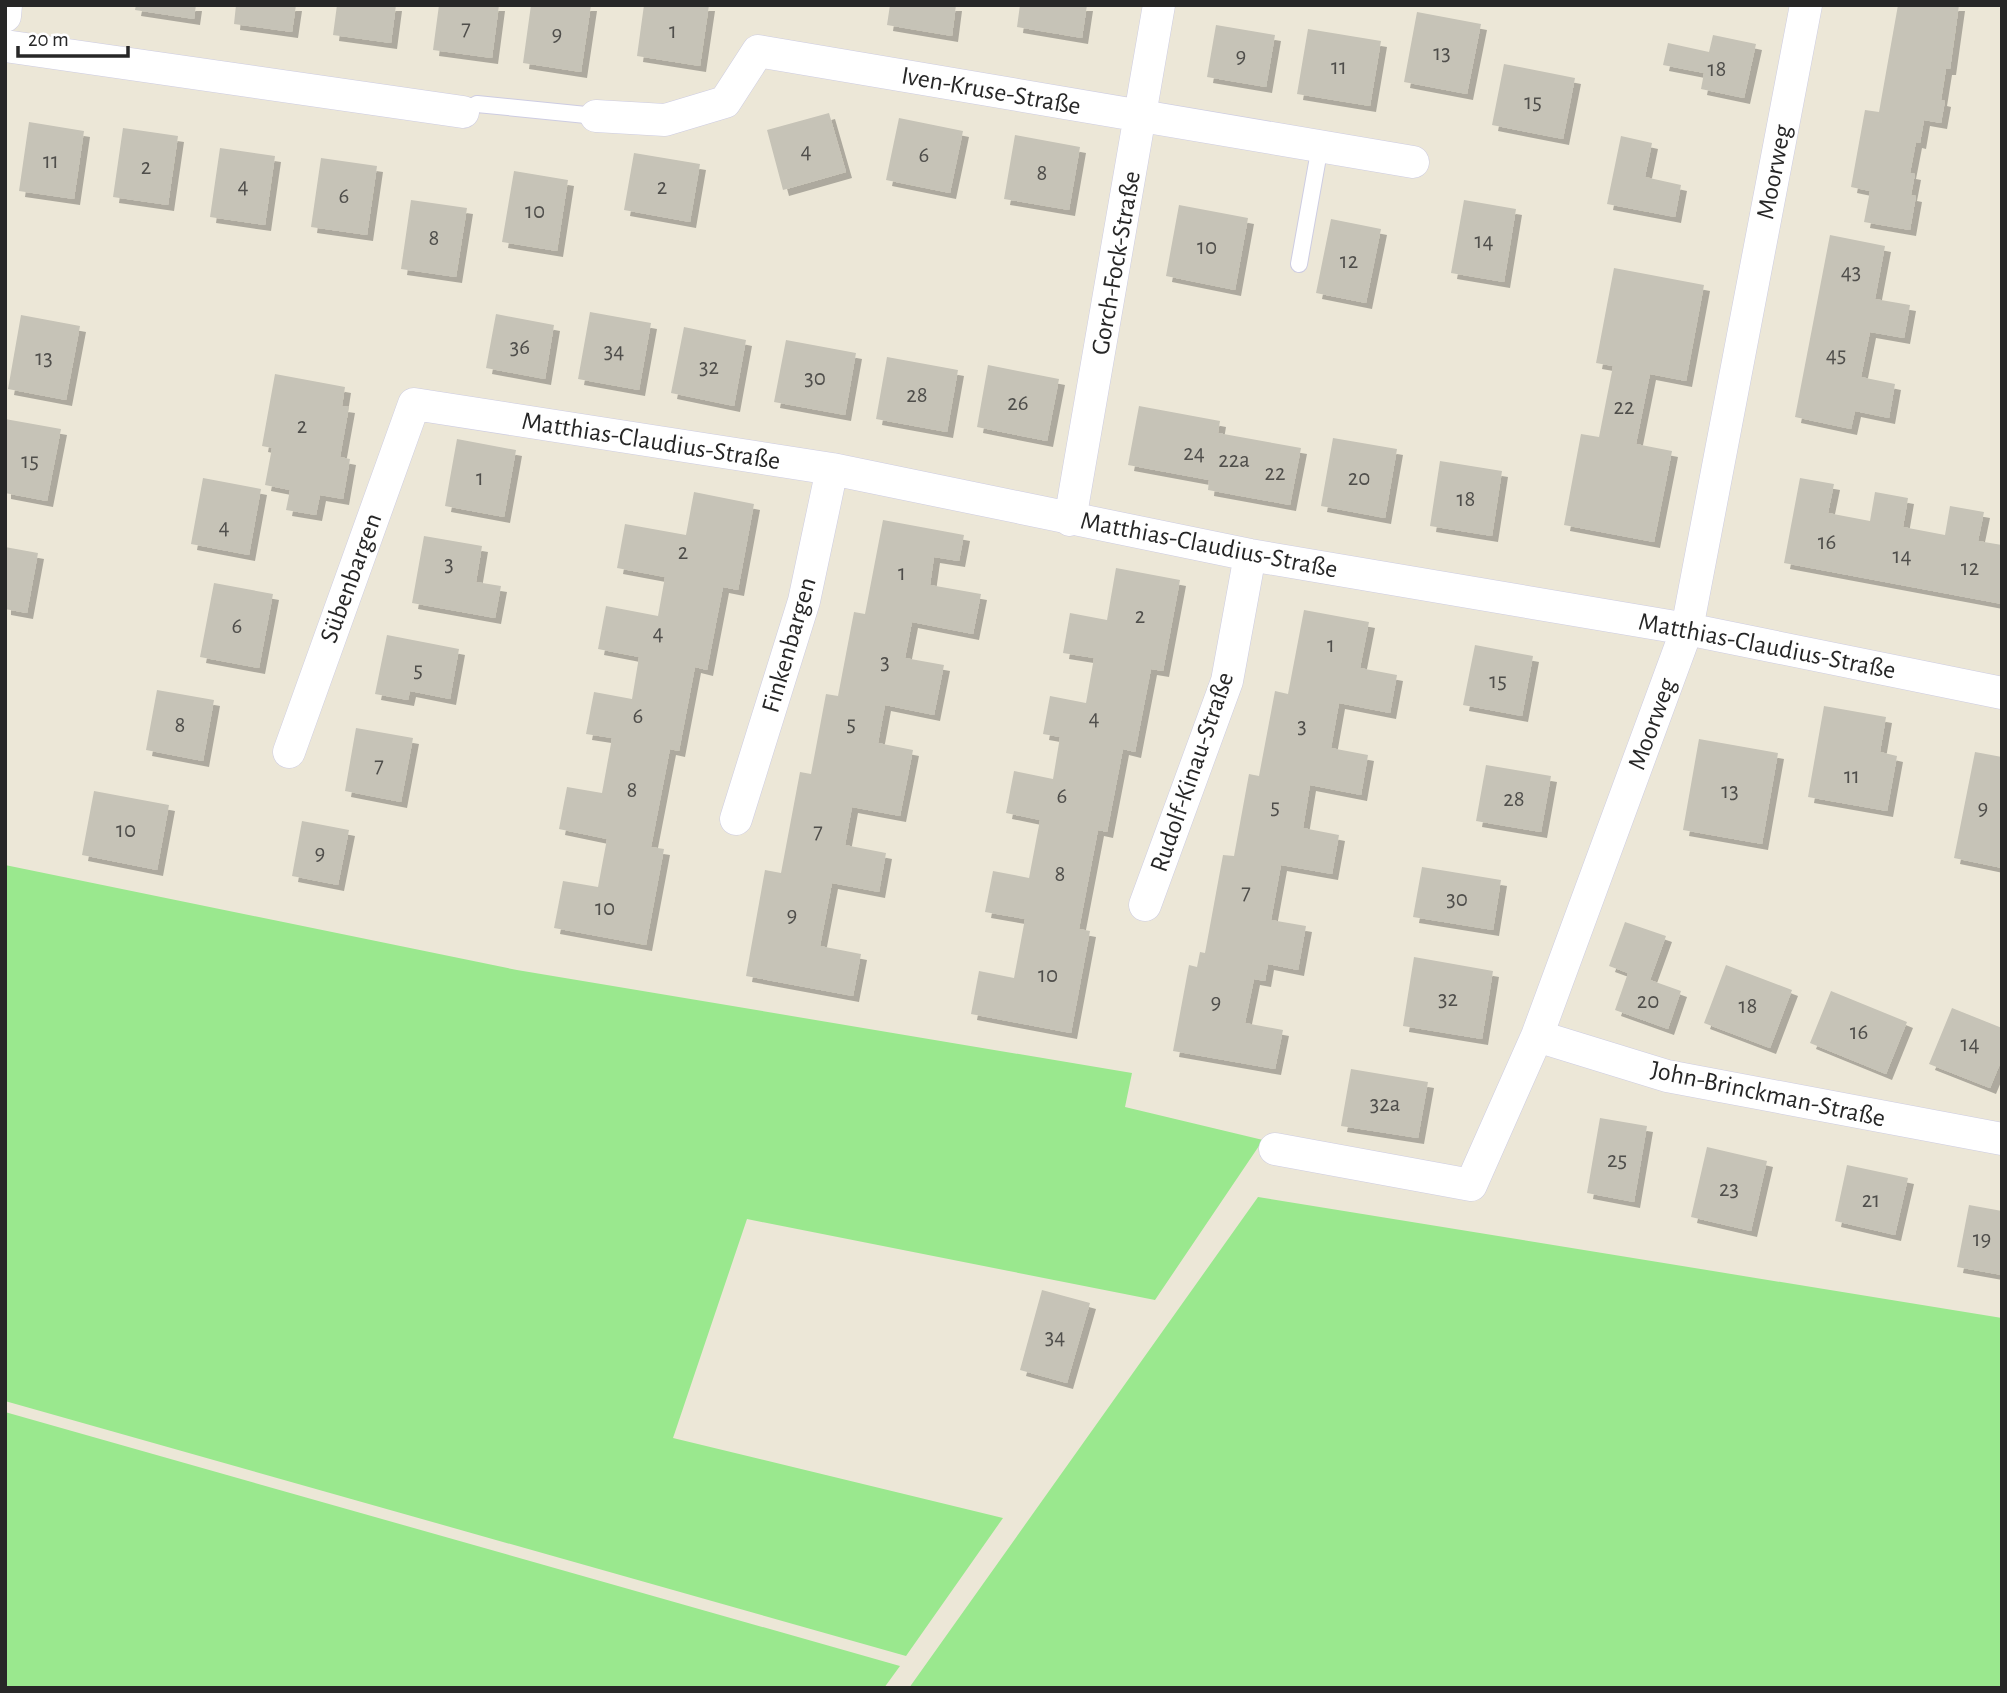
<svg xmlns="http://www.w3.org/2000/svg" width="2007" height="1693" viewBox="0 0 2007 1693" font-family="'Alegreya Sans',sans-serif">
	<style>
		.green { fill: #9ae88e }
		.building { fill: #c6c3b7; filter: url(#shadow) }
		.lines { fill: none; stroke-linecap: round; stroke-linejoin: round }
		.lane-casing { stroke: #cdcce2; stroke-width: 18 }
		.street-casing { stroke: #cdcce2; stroke-width: 33 }
		.lane { stroke: #fff; stroke-width: 16 }
		.street { stroke: #fff; stroke-width: 32 }
		.labels { text-anchor: middle; dominant-baseline: central; stroke-width: 5; stroke-linejoin: round; paint-order: stroke }
		.number-label { font-size: 23px; fill: #4f4e4b }
		.street-label { font-size: 26px; fill: #272727; stroke: #fff }
	</style>
	<defs>
		<filter id="shadow"><feDropShadow dx="6" dy="6" stdDeviation="0" flood-color="#0004"/></filter>
	</defs>
	<rect width="100%" height="100%" fill="#ece7d7"/>
	<path class="green" d="M5,865L517,970L1132,1073L1125,1107L1263,1140L1155,1300L747,1219L673,1438L1003,1518L906,1656L5,1401Z
		M1258,1197L2002,1318V1688H909Z
		M5,1412L900,1666L884,1688H5Z"/>
	<path class="building" d="M136,5H196L194,19L135,10Z
		M236,5H296L292,32L234,24Z
		M337,5H396L391,43L333,35Z
		M439,5H499L492,58L433,50Z
		M531,5H591L581,72L523,63Z
		M644,5H709L700,66L637,56Z
		M890,5H956L952,36L887,25Z
		M1020,5H1087L1082,38L1017,27Z
		M1898,5H1959L1950,69H1946L1941,100L1945,101L1941,123L1924,120L1920,143L1916,142L1910,173L1915,174L1911,195L1916,196L1910,230L1864,222L1870,191L1851,187L1865,110L1879,112Z
		M1417,12L1481,24L1467,94L1404,82Z
		M1216,25L1275,35L1266,87L1207,77Z
		M1308,29L1381,41L1370,106L1297,94Z
		M1713,35L1756,44L1744,98L1701,89L1704,73L1663,65L1668,43L1709,52Z
		M1504,64L1575,78L1563,139L1492,125Z
		M829,113L846,172L783,190L767,130Z
		M899,118L963,131L950,193L886,180Z
		M29,122L84,131L74,199L19,191Z
		M123,128L178,136L168,205L113,197Z
		M1015,135L1080,147L1069,210L1004,199Z
		M1621,136L1652,143L1645,177L1681,185L1675,217L1607,204Z
		M220,148L275,156L265,225L210,217Z
		M634,153L700,164L690,222L624,210Z
		M321,158L377,166L367,235L311,227Z
		M514,171L568,180L557,251L502,242Z
		M411,200L467,208L456,277L401,269Z
		M1464,200L1516,209L1504,282L1451,273Z
		M1179,205L1248,218L1235,290L1166,276Z
		M1331,219L1381,229L1366,303L1316,293Z
		M1830,235L1885,246L1875,299L1910,305L1904,338L1870,332L1861,377L1895,384L1889,418L1855,411L1851,429L1795,417Z
		M1614,268L1704,285L1686,381L1650,374L1636,444L1672,451L1654,542L1564,525L1581,434L1599,437L1613,366L1596,363Z
		M590,312L651,323L639,390L578,379Z
		M496,314L554,325L545,379L486,368Z
		M21,315L80,326L66,400L8,389Z
		M684,327L746,340L734,406L671,393Z
		M786,340L856,353L845,415L774,402Z
		M887,357L958,370L947,432L876,419Z
		M988,365L1059,379L1047,441L977,427Z
		M275,374L345,387L342,406L349,407L340,457L350,459L343,499L320,495L316,515L286,510L290,490L265,485L272,448L262,446Z
		M1139,406L1220,421L1218,433L1301,448L1290,505L1208,490L1209,480L1128,465Z
		M5,419L61,429L47,501L5,493Z
		M1333,438L1397,449L1385,518L1321,506Z
		M457,439L516,450L504,517L445,506Z
		M1440,461L1502,471L1492,536L1430,526Z
		M203,478L261,489L249,555L191,544Z
		M1800,478L1834,484L1828,513L1870,521L1875,492L1908,498L1903,527L1945,535L1950,506L1984,512L1978,541L2002,545V604L1784,563Z
		M694,492L754,504L738,590L723,587L707,670L695,667L679,751L670,749L651,847L664,849L646,945L554,928L563,881L598,887L607,839L559,829L567,787L602,793L612,738L586,734L594,692L632,699L639,657L598,649L606,606L658,616L665,577L617,568L625,524L686,535Z
		M883,520L964,535L959,561L934,557L930,585L981,594L973,634L912,622L905,658L944,665L934,715L885,705L878,743L913,750L900,816L852,807L845,845L886,853L879,892L832,883L820,946L861,954L853,996L746,976L765,870L781,873L800,772L811,774L826,694L838,696L854,612L865,614Z
		M424,536L482,546L476,582L501,586L495,618L412,603Z
		M5,547L38,553L27,613L5,609Z
		M1116,568L1180,580L1163,671L1151,669L1135,752L1123,749L1107,832L1098,830L1079,929L1090,931L1071,1033L971,1014L979,971L1014,978L1025,919L985,912L993,871L1029,878L1040,820L1006,813L1014,771L1053,779L1060,737L1043,734L1050,696L1086,703L1094,658L1063,653L1070,613L1107,620Z
		M214,583L273,594L259,668L200,657Z
		M1304,610L1369,622L1360,668L1397,675L1390,713L1339,703L1331,748L1368,755L1361,795L1310,785L1303,828L1339,835L1332,874L1281,865L1271,920L1306,926L1298,970L1268,964L1265,981L1254,979L1245,1023L1283,1030L1275,1069L1173,1051L1189,965L1197,967L1200,952L1205,953L1223,855L1234,856L1249,774L1259,776L1275,691L1288,694Z
		M387,635L459,649L450,699L410,691L408,700L375,694Z
		M1475,645L1533,656L1522,716L1463,705Z
		M157,690L214,700L203,761L146,750Z
		M1824,706L1886,717L1880,752L1897,756L1887,811L1808,797Z
		M356,728L413,738L401,802L345,791Z
		M1699,739L1778,753L1762,844L1683,830Z
		M1975,752L2002,757V868L1954,858Z
		M1486,765L1551,776L1541,832L1476,821Z
		M94,791L169,805L157,870L82,855Z
		M302,821L349,830L338,885L292,876Z
		M1422,867L1501,880L1493,930L1413,917Z
		M1625,922L1666,936L1650,980L1681,991L1668,1029L1615,1010L1628,973L1609,966Z
		M1414,957L1493,971L1482,1039L1403,1026Z
		M1726,965L1792,990L1770,1048L1704,1023Z
		M1831,991L1907,1022L1886,1074L1810,1043Z
		M1952,1008L2002,1028V1059L1990,1088L1929,1064Z
		M1351,1069L1428,1082L1418,1138L1341,1126Z
		M1600,1118L1647,1126L1634,1202L1587,1193Z
		M1707,1147L1767,1161L1751,1231L1691,1217Z
		M1847,1165L1908,1178L1895,1235L1835,1221Z
		M1969,1205L2002,1211V1275L1957,1267Z
		M1042,1290L1090,1303L1067,1383L1020,1370Z"/>
	<g class="lines">
		<defs>
			<path id="lane" d="M463,112L477,104L596,116
				M1299,264L1320,146"/>
			<path id="street" d="M5,16L6,5
				M5,46L463,112
				M596,116L665,120L725,102L758,51L1413,162
				M1070,520L1159,5
				M289,752L414,404L832,469L1250,555L1687,629L2002,693
				M736,819L804,601L832,469
				M1145,905L1227,681L1250,555
				M1537,1036L1667,1076L2002,1139
				M1275,1149L1471,1185L1537,1036L1687,629L1806,5"/>
		</defs>
		<use href="#lane" class="lane-casing"/>
		<use href="#street" class="street-casing"/>
		<use href="#lane" class="lane"/>
		<use href="#street" class="street"/>
	</g>
	<g class="labels">
		<g class="number-label">
			<text x="466" y="28">7</text>
			<text x="673" y="31">1</text>
			<text x="557" y="34">9</text>
			<text x="1442" y="53">13</text>
			<text x="1241" y="56">9</text>
			<text x="1339" y="67">11</text>
			<text x="1717" y="69">18</text>
			<text x="1533" y="102">15</text>
			<text x="806" y="151">4</text>
			<text x="924" y="155">6</text>
			<text x="51" y="161">11</text>
			<text x="146" y="167">2</text>
			<text x="1042" y="173">8</text>
			<text x="243" y="186">4</text>
			<text x="662" y="187">2</text>
			<text x="344" y="196">6</text>
			<text x="535" y="211">10</text>
			<text x="434" y="238">8</text>
			<text x="1484" y="241">14</text>
			<text x="1207" y="247">10</text>
			<text x="1349" y="261">12</text>
			<text x="1851" y="272">43</text>
			<text x="520" y="347">36</text>
			<text x="614" y="351">34</text>
			<text x="1836" y="355">45</text>
			<text x="44" y="358">13</text>
			<text x="709" y="367">32</text>
			<text x="815" y="378">30</text>
			<text x="917" y="395">28</text>
			<text x="1018" y="403">26</text>
			<text x="1624" y="407">22</text>
			<text x="302" y="426">2</text>
			<text x="1194" y="453">24</text>
			<text x="1234" y="460">22a</text>
			<text x="30" y="461">15</text>
			<text x="1275" y="473">22</text>
			<text x="480" y="478">1</text>
			<text x="1359" y="478">20</text>
			<text x="1466" y="499">18</text>
			<text x="224" y="527">4</text>
			<text x="1827" y="542">16</text>
			<text x="683" y="552">2</text>
			<text x="1902" y="556">14</text>
			<text x="449" y="564">3</text>
			<text x="1970" y="568">12</text>
			<text x="902" y="573">1</text>
			<text x="1140" y="616">2</text>
			<text x="237" y="626">6</text>
			<text x="658" y="633">4</text>
			<text x="1331" y="645">1</text>
			<text x="885" y="662">3</text>
			<text x="418" y="670">5</text>
			<text x="1498" y="681">15</text>
			<text x="638" y="716">6</text>
			<text x="1094" y="718">4</text>
			<text x="851" y="724">5</text>
			<text x="180" y="725">8</text>
			<text x="1302" y="726">3</text>
			<text x="379" y="765">7</text>
			<text x="1852" y="776">11</text>
			<text x="632" y="790">8</text>
			<text x="1730" y="791">13</text>
			<text x="1062" y="796">6</text>
			<text x="1514" y="799">28</text>
			<text x="1275" y="807">5</text>
			<text x="1983" y="808">9</text>
			<text x="126" y="830">10</text>
			<text x="818" y="831">7</text>
			<text x="320" y="853">9</text>
			<text x="1060" y="874">8</text>
			<text x="1246" y="892">7</text>
			<text x="1457" y="899">30</text>
			<text x="605" y="908">10</text>
			<text x="792" y="915">9</text>
			<text x="1048" y="975">10</text>
			<text x="1448" y="999">32</text>
			<text x="1648" y="1001">20</text>
			<text x="1216" y="1002">9</text>
			<text x="1748" y="1006">18</text>
			<text x="1859" y="1032">16</text>
			<text x="1970" y="1044">14</text>
			<text x="1385" y="1104">32a</text>
			<text x="1617" y="1160">25</text>
			<text x="1729" y="1189">23</text>
			<text x="1871" y="1200">21</text>
			<text x="1982" y="1239">19</text>
			<text x="1055" y="1337">34</text>
		</g>
		<g class="street-label">
			<text transform="translate(991 91) rotate(10)">Iven-Kruse-Straße</text>
			<text transform="translate(1774 172) rotate(-79)">Moorweg</text>
			<text transform="translate(1116 263) rotate(-80)">Gorch-Fock-Straße</text>
			<text transform="translate(651 441) rotate(9)">Matthias-Claudius-Straße</text>
			<text transform="translate(1209 545) rotate(11)">Matthias-Claudius-Straße</text>
			<text transform="translate(351 578) rotate(-70)">Sübenbargen</text>
			<text transform="translate(789 645) rotate(-74)">Finkenbargen</text>
			<text transform="translate(1767 646) rotate(11)">Matthias-Claudius-Straße</text>
			<text transform="translate(1652 724) rotate(-70)">Moorweg</text>
			<text transform="translate(1192 772) rotate(-71)">Rudolf-Kinau-Straße</text>
			<text transform="translate(1768 1094) rotate(12)">John-Brinckman-Straße</text>
		</g>
	</g>
	<rect width="2007" height="1693" fill="none" stroke="#272727" stroke-width="14"/>
	<path d="M18 46v10h110v-10" fill="none" stroke="#272727" stroke-width="3.5"/>
	<text x="28" y="46" font-size="21" fill="#272727" stroke="#ffffff" stroke-width="5" paint-order="stroke">20 m</text>
</svg>
